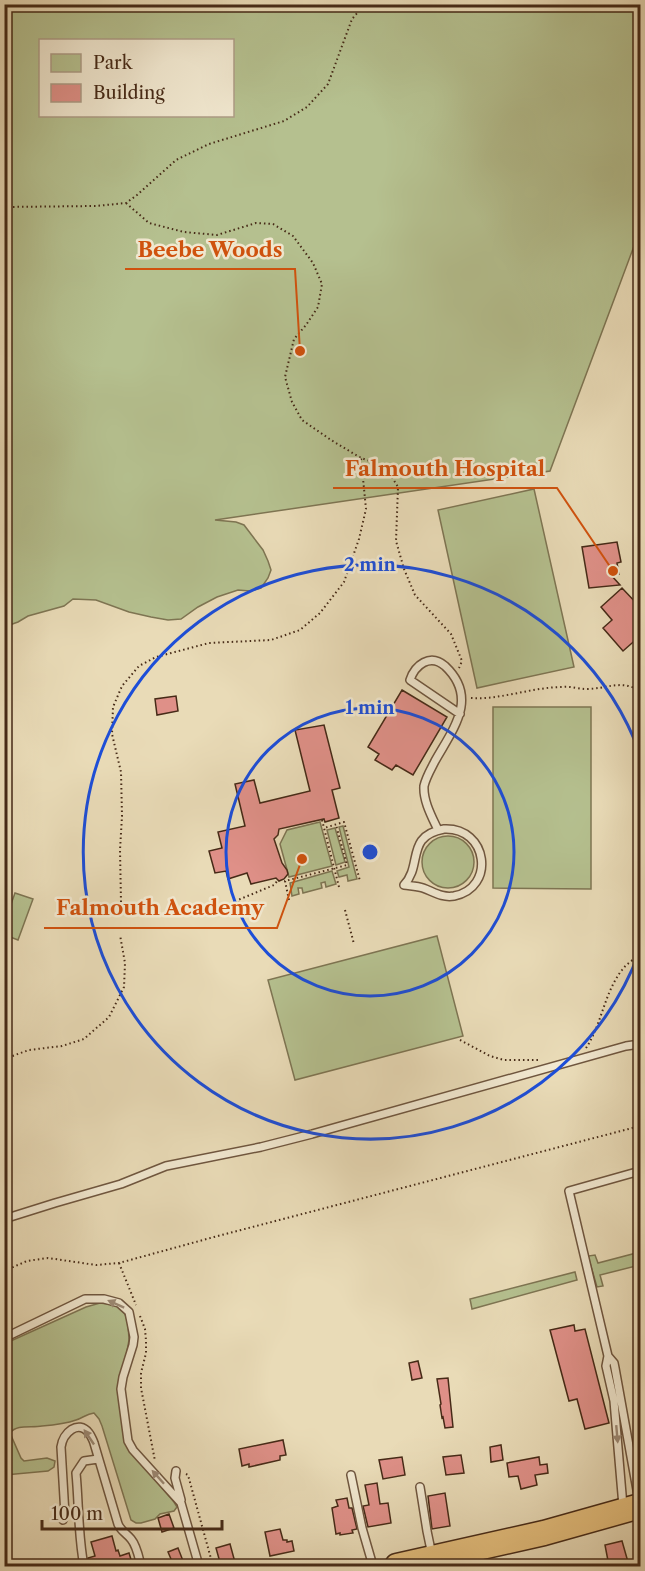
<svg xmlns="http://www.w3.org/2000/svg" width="645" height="1571" viewBox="0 0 645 1571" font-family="'Libre Caslon Text',serif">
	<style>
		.green { fill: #b5c08f; stroke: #7e7553; stroke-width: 1.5; fill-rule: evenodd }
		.building { fill: #df9088; stroke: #462a17; stroke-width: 1.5 }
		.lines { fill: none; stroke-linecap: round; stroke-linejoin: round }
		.service-casing { stroke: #6f563f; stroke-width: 10 }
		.trunk-casing { stroke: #462a17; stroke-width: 27 }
		.path { stroke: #462a17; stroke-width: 2; stroke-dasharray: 1.5 3; stroke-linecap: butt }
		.service { stroke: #f1e8d0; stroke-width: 7 }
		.trunk { stroke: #e4be7c; stroke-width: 24 }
		.oneway { fill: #9c8974 }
		.ring { fill: none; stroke: #1d4ed8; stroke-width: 3 }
		.centre { fill: #1d4ed8; stroke: #f1e8d0; stroke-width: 3 }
		.ring-label { font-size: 18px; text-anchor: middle; font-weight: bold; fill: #1d4ed8; stroke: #f1e8d0; stroke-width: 5; stroke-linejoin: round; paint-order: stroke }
		.leader { fill: none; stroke: #d0520e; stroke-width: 2 }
		.callout-dot { fill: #d0520e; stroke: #f1e8d0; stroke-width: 2 }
		.callout-label { font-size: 21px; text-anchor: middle; font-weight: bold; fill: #d0520e; stroke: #f1e8d0; stroke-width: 5; stroke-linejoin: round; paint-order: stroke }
	</style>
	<rect width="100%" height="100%" fill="#e9dbb7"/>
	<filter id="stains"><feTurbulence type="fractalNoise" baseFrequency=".00333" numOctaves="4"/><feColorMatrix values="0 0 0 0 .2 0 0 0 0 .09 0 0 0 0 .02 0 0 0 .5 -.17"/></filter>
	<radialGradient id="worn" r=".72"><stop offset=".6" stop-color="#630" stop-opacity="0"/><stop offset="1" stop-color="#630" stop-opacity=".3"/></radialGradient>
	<path class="green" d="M5,4L640,5V230L550,471L215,520L236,522L244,525L263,550L268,561L271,570L268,578L261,588L250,591L238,590L217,597L198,607L181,619L168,620L151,617L129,612L96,600L73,599L64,606L28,616L18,622L7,626L5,625ZM40,40H232V116H40Z
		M534,489L574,667L477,688L438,510Z
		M493,707H591V889L493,888Z
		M320,822L332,866L289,877L280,844L287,830Z
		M343,826L357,879L348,881L347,875L339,877L337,871L349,867L339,827Z
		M335,828L345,862L336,865L327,830Z
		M422 862a26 26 0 1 1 52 0a26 26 0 1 1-52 0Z
		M332,871L336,884L326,887L325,882L321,883L322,888L303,893L302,888H298L299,894L292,896L290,883Z
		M15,893L33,899L18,940L5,935V921Z
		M437,936L463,1036L295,1080L268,980Z
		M640,1252V1265L600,1275L603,1286L597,1287L588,1256L595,1255L598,1263Z
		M575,1272L577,1280L472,1309L470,1299Z
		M100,1303L115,1305L124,1311L128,1323L129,1340L125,1363L119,1383L134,1455L174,1502L177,1507L174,1511L160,1514L155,1519L141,1523H136L131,1520L102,1426L99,1419L94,1413C86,1414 83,1418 76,1420C65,1424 54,1425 42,1426C31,1428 17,1424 10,1433L21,1458L24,1461L47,1458L55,1461L54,1467L48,1471L5,1475L4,1344L86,1307Z"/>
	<path class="building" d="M617,542L621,562L617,563L619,574L611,575L620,585L589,588L582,547Z
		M622,588L640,607V609L636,612L640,617V636L623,651L603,628L612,620L601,607Z
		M402,690L447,717L413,775L396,765L392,770L375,760L379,754L368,747Z
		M176,696L178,711L157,715L155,699Z
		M324,725L340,788L332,790L339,818L325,822L324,819L279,829L278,835L274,839L282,863L287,870L288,874L284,879L279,881L276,878L251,884L247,873L228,879L226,871L215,873L209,851L222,848L218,832L245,826L235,784L254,780L260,803L310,791L295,730Z
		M574,1325L575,1331L585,1329L609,1423L585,1429L577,1399L569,1401L550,1330Z
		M418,1361L422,1378L412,1380L409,1363Z
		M448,1378L453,1427L445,1428L443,1417L442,1418L440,1405L441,1404L437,1379Z
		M283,1440L286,1455L280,1456V1460L249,1467V1464L242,1466L239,1449Z
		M501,1445L503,1460L491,1462L490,1447Z
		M461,1455L464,1473L446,1475L443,1457Z
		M402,1457L405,1475L383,1479L379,1460Z
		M539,1457L540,1465L547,1464L548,1473L535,1475L537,1485L521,1489L518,1476L509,1477L507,1463Z
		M377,1483L380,1504L388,1503L391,1523L368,1527L363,1506L369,1505L365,1485Z
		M445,1493L450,1526L432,1529L428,1496Z
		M347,1498L349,1508H352L357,1529L352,1530L353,1533L340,1535V1533L336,1534L332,1508L338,1506L336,1500Z
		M169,1514L174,1528L162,1532L158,1518Z
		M280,1529L283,1540H287V1542L292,1541L294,1551L270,1556L265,1532Z
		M112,1536L116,1551L118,1550L120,1556L129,1553L133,1566H89L88,1558L95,1556L91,1542Z
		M622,1541L628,1562L609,1566L605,1545Z
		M230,1544L236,1566H221L216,1548Z
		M178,1548L185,1566H174L168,1552Z"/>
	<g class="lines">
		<defs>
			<path id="service" d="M444,829C488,827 496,888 454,896C442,898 434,892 423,888C417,886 411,886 404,885C423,865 405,836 444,829Z
				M438,830C432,817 423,801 424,786C426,777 431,769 435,761C453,729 479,698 445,666C430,653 415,665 410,680L460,714
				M4,1219L55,1203L121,1184L166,1166L261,1147L312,1134L626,1046L640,1044
				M4,1338L85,1299H104L119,1303L129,1312L134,1337L133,1345L123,1377L121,1389L128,1441L133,1450L181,1503L199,1566
				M608,1356L614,1363L615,1368L639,1501
				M176,1471L175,1478L181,1500
				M351,1475L362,1528L373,1566
				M420,1487L427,1531L432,1555
				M623,1506L614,1401L606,1366L608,1356L569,1191L640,1171
				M63,1520L65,1515L61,1447C63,1433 78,1419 89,1433C90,1434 94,1442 94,1443L118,1524C121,1531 126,1533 131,1539C137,1546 139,1558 141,1566
				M84,1566C78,1536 79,1504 76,1473L84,1461L98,1459"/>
			<path id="trunk" d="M397,1566L544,1533L640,1506"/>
		</defs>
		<use href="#service" class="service-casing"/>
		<use href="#trunk" class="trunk-casing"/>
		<path class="path" d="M126,203L149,223L184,232L217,235L256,223L273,224L293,236L313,263L322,284L318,307L306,325L294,339L285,377L292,402L302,420L331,440L361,458L385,466L398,487L396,541L404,569L415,595L451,634L462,661L459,668
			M4,207L96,206L126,203L137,195L176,160L209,144L284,121L307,107L328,84L352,19L365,4
			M471,698C501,700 532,687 563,687C571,686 579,689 586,689C607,689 621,679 640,691
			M322,820L324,828
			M339,887L324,828L344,822L360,881
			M289,900L285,881L347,865L336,825
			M121,902L120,850L122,816L121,772L112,734L113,707L122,686L139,666L156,657L209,643L271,640L300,630L320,613L344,582L359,539L366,509L361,458
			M254,909L241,912L238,900L274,885L278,880
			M345,910L354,944
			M460,1040L490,1056L504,1060H539
			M586,1048C602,1024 604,993 622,970C627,963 635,959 640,954
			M4,1059L29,1050L62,1046L84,1039L109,1017L124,987L125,963L120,935
			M119,1263L136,1305
			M4,1271L27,1261L48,1258L96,1265L119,1263L214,1237L640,1126
			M140,1316L145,1329L146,1341V1353L141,1373V1388L155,1461
			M186,1474L188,1475L213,1566"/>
		<use href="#service" class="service"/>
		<use href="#trunk" class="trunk"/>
	</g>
	<defs><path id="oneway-solid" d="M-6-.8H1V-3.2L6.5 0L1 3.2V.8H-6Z" transform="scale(1.5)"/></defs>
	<g class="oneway">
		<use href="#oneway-solid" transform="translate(116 1304) rotate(-156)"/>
		<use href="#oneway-solid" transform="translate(617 1434) rotate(85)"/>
		<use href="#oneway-solid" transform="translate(89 1437) rotate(-124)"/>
		<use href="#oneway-solid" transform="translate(158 1477) rotate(-132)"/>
	</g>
	<g class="ring">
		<circle cx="370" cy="852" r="144"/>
		<path d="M640 950A287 287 0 1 1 640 754"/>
	</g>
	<circle cx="370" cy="852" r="9" class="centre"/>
	<g class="ring-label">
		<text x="370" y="571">2 min</text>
		<text x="370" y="714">1 min</text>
	</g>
	<path class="leader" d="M300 351L295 269H125M613 571L557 488H333M302 859L277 928H44"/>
	<g class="callout-dot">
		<circle cx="300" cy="351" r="6"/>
		<circle cx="613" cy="571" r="6"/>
		<circle cx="302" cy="859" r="6"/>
	</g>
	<g class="callout-label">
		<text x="210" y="257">Beebe Woods</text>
		<text x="445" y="476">Falmouth Hospital</text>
		<text x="160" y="915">Falmouth Academy</text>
	</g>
	<rect width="645" height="1571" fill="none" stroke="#e9dbb7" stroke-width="24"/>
	<rect x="6" y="6" width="633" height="1559" fill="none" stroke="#462a17" stroke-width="3"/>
	<rect x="12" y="12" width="621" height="1547" fill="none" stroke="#462a17" stroke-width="1.5"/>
	<rect x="39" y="39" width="195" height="78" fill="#f1e8d0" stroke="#ad9c86" stroke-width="1.5"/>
	<rect x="51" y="54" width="30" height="18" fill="#b5c08f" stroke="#ad9c86" stroke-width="1.5"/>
	<text x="93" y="69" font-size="18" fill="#462a17">Park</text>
	<rect x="51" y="84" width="30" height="18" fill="#df9088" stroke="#ad9c86" stroke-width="1.5"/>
	<text x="93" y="99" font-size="18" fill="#462a17">Building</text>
	<path d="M42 1520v9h180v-9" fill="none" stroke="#462a17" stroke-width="3"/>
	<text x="51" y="1520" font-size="18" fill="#462a17" stroke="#f1e8d0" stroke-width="4.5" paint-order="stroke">100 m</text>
	<rect width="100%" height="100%" filter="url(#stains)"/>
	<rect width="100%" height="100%" fill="url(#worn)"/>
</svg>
